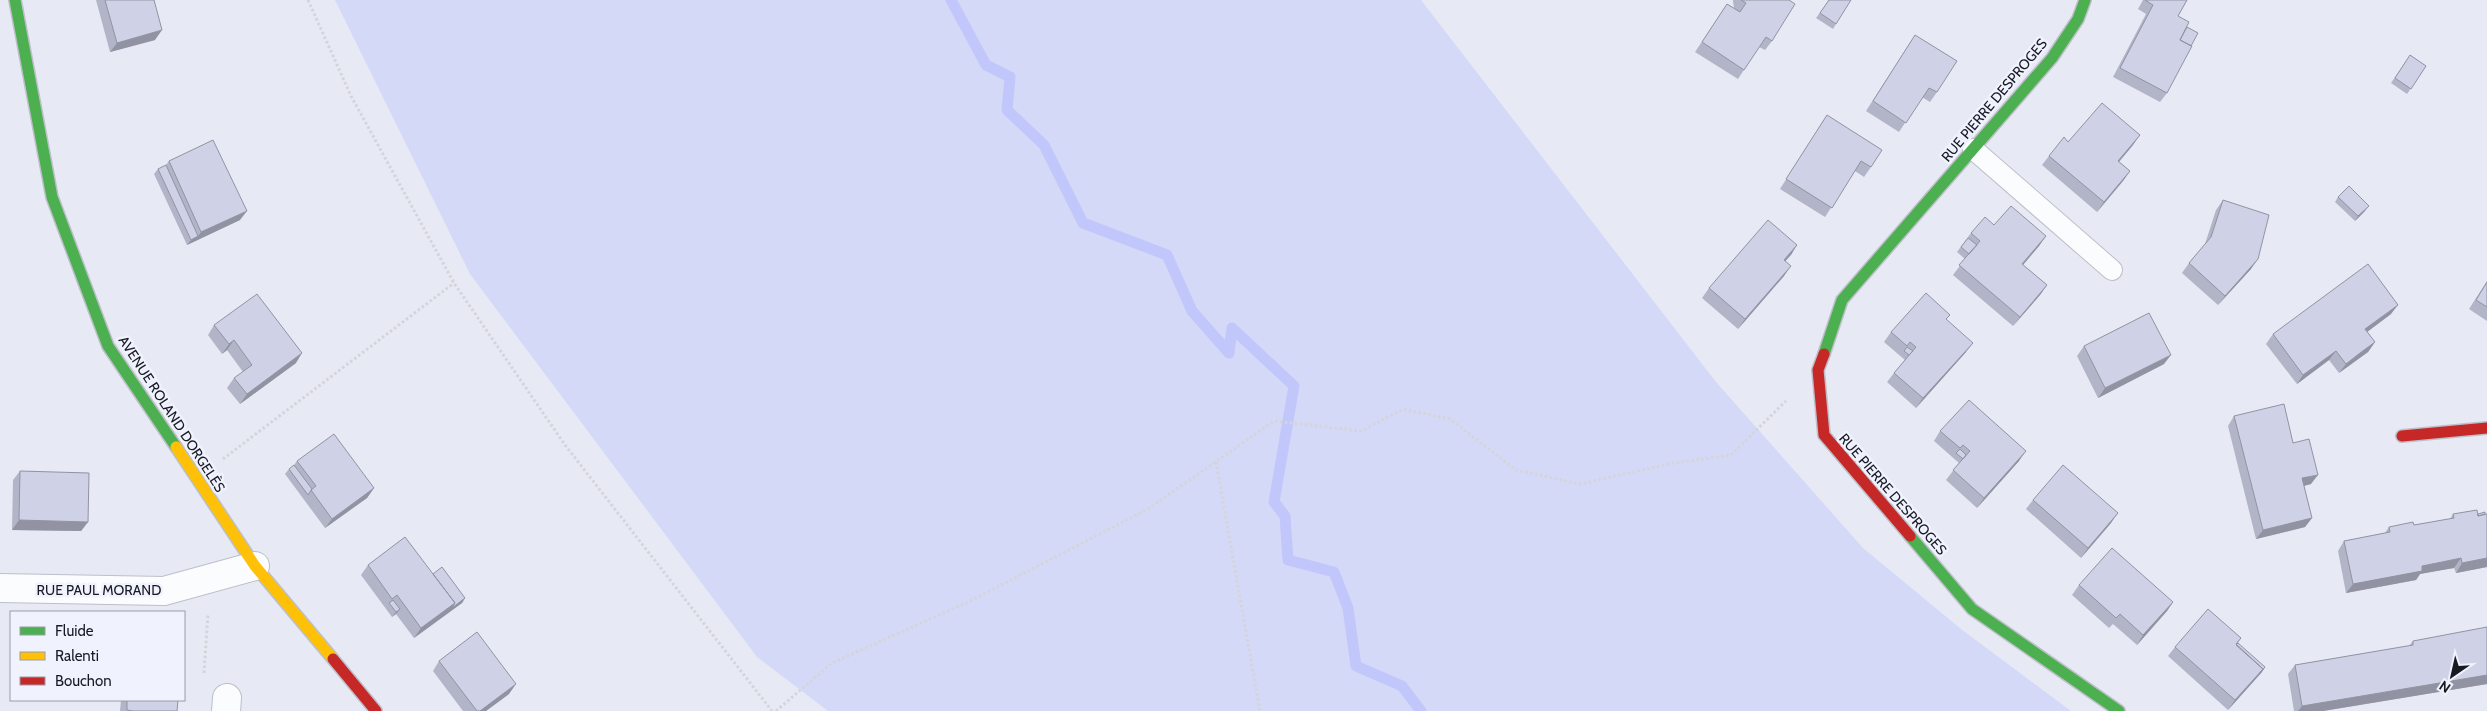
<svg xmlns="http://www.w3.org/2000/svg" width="2487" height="711" viewBox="0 0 2487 711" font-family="Cabin,sans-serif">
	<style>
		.green { fill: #d5d9f8 }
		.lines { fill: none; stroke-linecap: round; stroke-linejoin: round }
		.stream { stroke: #c2c7fb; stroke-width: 11 }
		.lane-casing { stroke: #bdbfc9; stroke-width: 22 }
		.street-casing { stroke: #bdbfc9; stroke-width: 30 }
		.fast-casing { stroke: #bdbfc9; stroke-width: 14 }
		.slow-casing { stroke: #bdbfc9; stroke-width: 14 }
		.jam-casing { stroke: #bdbfc9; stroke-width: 14 }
		.path { stroke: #d4d5d9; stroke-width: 3; stroke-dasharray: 2.5 2.5; stroke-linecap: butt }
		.lane { stroke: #fbfcfe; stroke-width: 20 }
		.street { stroke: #fbfcfe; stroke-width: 28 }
		.fast { stroke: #4caf50; stroke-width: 11 }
		.slow { stroke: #ffc107; stroke-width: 11 }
		.jam { stroke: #c62828; stroke-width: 11 }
		.wall { fill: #b2b5c7 }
		.shaded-wall { fill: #9193a2 }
		.building { fill: #cfd2e7; stroke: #9193a2 }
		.labels { text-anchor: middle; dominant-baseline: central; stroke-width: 5; stroke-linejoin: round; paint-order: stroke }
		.street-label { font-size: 14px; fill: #181a23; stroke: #f0f2fd }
	</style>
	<rect width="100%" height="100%" fill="#e7e9f5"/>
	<path class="green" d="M335,0H1421L1716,382L1863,548L1961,629L2071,711H828L757,657L470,274Z"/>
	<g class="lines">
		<path class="stream" d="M951,0L986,65L1010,77L1007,110L1044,145L1083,223L1167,255L1192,311L1229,353L1232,328L1294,386L1274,502L1285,516L1288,560L1334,572L1348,608L1356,666L1402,686L1421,711"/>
		<defs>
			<path id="lane" d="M1973,149L2112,270"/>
			<path id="street" d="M0,588L164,591L255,566
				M226,711L227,698"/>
			<path id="fast" d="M15,0L52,197L108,346L176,447
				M1824,354L1842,300L2052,58L2078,19L2085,0
				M1910,536L1972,609L2119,711"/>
			<path id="slow" d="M176,447L255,566L333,659"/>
			<path id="jam" d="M1824,354L1818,370L1824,435L1910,536
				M2402,436L2487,428
				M333,659L376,711"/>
		</defs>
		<use href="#lane" class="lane-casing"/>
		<use href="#street" class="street-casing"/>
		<use href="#fast" class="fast-casing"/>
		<use href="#slow" class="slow-casing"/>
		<use href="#jam" class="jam-casing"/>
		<path class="path" d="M308,0L351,96L454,283L565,445L772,711
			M223,459L454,283
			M1216,462L1260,711
			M204,673L208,614
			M776,711L832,663L970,601L1148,509L1274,421L1361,431L1403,409L1450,419L1516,470L1580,484L1668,464L1731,455L1786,401"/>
		<use href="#lane" class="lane"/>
		<use href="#street" class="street"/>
		<use href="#fast" class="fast"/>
		<use href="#slow" class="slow"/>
		<use href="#jam" class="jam"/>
	</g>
	<path class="wall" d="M96,0H154L155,40L110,52Z
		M1733,0H1789L1772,41L1765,50L1759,47L1738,79L1695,52L1727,4L1734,8L1733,1Z
		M1829,0L1836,24L1833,29L1816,18Z
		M2143,0H2187L2178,16L2187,27L2191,46L2167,93L2160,102L2113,77L2146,14L2138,9Z
		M1915,35L1937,92L1930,102L1922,97L1899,132L1866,111Z
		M2410,55L2426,66L2407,94L2391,83Z
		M1827,115L1871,167L1864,177L1855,171L1825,217L1780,189Z
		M2133,145L2119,162L2130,171L2123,181L2097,212L2042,165L2049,156Z
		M169,161L240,220L187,245L154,174L158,169L166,165Z
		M2338,197L2365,211L2355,221L2335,202Z
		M2223,200L2251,269L2218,305L2182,273L2189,263L2205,244L2216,210Z
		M1994,225L2046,236L2039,246L2023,265L2047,285L2040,295L2013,326L1953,275L1965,259L1957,252L1971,233Z
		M1797,245L1785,261L1784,276L1738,329L1702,298L1709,288Z
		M2487,281V321L2469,309Z
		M2391,314L2367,332L2375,342L2368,352L2339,373L2329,360L2297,384L2266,344L2273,334Z
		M1950,315L1946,319L1966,352L1916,408L1887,382L1894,373L1905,360L1884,342L1891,332Z
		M214,325L296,363L240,404L227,388L234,378L243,372L227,350L222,354L208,335Z
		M2084,346L2164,364L2098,398L2077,356Z
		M2234,416L2293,443L2311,484L2304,486L2312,518L2305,527L2256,539L2228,426Z
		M1940,431L2019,461L1977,508L1946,480L1959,463L1934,441Z
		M297,461L374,488L367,498L325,528L285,474L289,469L294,465Z
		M20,471L88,522L81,531L12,530L13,480Z
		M2033,500L2111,523L2081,558L2026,509Z
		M2453,514L2487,567L2456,573L2454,568L2435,571L2420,574L2416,580L2346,593L2338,551L2344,541L2385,533L2389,527L2414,525L2450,519Z
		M368,565L433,574L465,598L462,603L414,638L396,614L392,617L361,575Z
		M2079,585L2173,602L2167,611L2137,645L2113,624L2109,628L2072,595Z
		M2241,638L2238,643L2262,672L2228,710L2168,656L2175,647Z
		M2413,641L2487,684L2323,711H2294L2288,674L2295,665L2409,646Z
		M439,661L509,694L486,711H463L433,671Z
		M121,700H178L177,711H120Z"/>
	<path class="shaded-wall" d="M162,30L155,40L110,52L117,43Z
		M2140,135L2133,145L2111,171L2118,161Z
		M2130,171L2123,181L2097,212L2104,202Z
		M2369,206L2365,211L2355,221L2358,216Z
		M247,211L240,220L187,245L191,240L198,236L201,232Z
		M2046,236L2039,246L2016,273L2022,264Z
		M1797,245L1791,255L1777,270L1784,260Z
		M2258,259L2251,269L2218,305L2225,296Z
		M1791,266L1784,276L1738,329L1745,319Z
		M2047,285L2040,295L2013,326L2020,317Z
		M2398,305L2391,314L2359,338L2365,329Z
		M234,340L227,350L222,354L229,344Z
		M2375,342L2368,352L2339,373L2346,364Z
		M1973,343L1966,352L1916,408L1923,398Z
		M2336,351L2329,360L2297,384L2303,375Z
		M302,353L296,363L240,404L247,394Z
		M2171,355L2164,364L2098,398L2105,388Z
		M2026,451L2019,461L1977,508L1984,498Z
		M2318,475L2311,484L2295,488L2302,478Z
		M374,488L367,498L325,528L332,519Z
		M2118,513L2111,523L2081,558L2088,548Z
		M2312,518L2305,527L2256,539L2263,530Z
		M19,520L88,522L81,531L12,530Z
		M2461,558L2454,568L2420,574L2416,580L2346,593L2353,584L2422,566Z
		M2487,558V567L2456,573L2462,563Z
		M465,598L462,603L414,638L421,628L455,603Z
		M2173,602L2167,611L2137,645L2143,635Z
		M400,609L396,614L392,617L396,612Z
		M2265,667L2262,672L2228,710L2235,700L2263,669Z
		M2487,675V684L2323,711H2298L2302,706Z
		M516,684L509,694L486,711H480Z"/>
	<path class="building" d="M105,0H154L162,30L117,43Z
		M1741,0H1789L1795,4L1772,41L1766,37L1744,70L1702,42L1727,4L1740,12L1746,3Z
		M1829,0H1851L1836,24L1820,13Z
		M2145,0H2187L2178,16L2189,22L2180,40L2192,46L2167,93L2120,68L2153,5Z
		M2187,27L2198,33L2191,46L2180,40Z
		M1915,35L1957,61L1937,92L1929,88L1906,123L1873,101Z
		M2410,55L2426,66L2411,89L2395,78Z
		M2102,103L2140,135L2118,161L2130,171L2104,202L2049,156L2064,137L2068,142Z
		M1827,115L1882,150L1871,167L1861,161L1832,208L1786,179Z
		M213,140L247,211L201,232L169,161Z
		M166,165L198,236L191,240L158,169Z
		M2349,186L2369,206L2358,216L2338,197Z
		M2223,200L2269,215L2258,259L2225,296L2189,263L2211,237Z
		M2011,206L2046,236L2022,264L2047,285L2020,317L1959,265L1980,241L1971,233L1985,217L1994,225Z
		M1768,220L1797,245L1784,260L1791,266L1745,319L1709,288Z
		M1968,238L1977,245L1969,254L1961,247Z
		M2368,264L2398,305L2365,329L2375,342L2360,353L2346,364L2336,351L2303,375L2273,334Z
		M2487,282V307L2476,300Z
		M1926,293L1950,315L1946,319L1973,343L1923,398L1894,373L1916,347L1910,342L1907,346L1891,332Z
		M257,294L302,353L247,394L234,378L252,365L234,340L229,344L214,325Z
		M2149,313L2171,355L2105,388L2084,346Z
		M1907,347L1913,351L1909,355L1904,351Z
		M1969,400L2026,451L1984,498L1953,470L1970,451L1963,445L1960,448L1940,431Z
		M2284,404L2293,443L2309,439L2318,475L2302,478L2312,518L2263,530L2234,416Z
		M334,434L374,488L332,519L311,490L316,486L297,461Z
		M1960,449L1966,455L1963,459L1956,453Z
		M294,465L312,489L308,495L289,469Z
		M2063,465L2118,513L2088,548L2033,500Z
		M20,471L89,473L88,522L19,520Z
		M2477,510L2478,516L2487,514V558L2462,563L2461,558L2442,562L2422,566V571L2353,584L2344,541L2390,532L2389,527L2413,522L2414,525L2454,518L2453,514Z
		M2485,512V514L2478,516V514Z
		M405,537L455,603L421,628L397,595L392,599L368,565Z
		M2112,548L2173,602L2143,635L2120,614L2116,618L2079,585Z
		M442,567L465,598L452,608L455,603L433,574Z
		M393,600L400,609L396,612L389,603Z
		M2208,609L2241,638L2236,644L2263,669L2235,700L2175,647Z
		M2487,627V675L2302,706L2295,665L2413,645V641Z
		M477,632L516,684L480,711H477L439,661Z
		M2238,643L2265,667L2260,673L2263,669L2236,645Z
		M127,700H178L177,711H133L127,710Z"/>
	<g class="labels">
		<g class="street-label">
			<text transform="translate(1994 100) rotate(-50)">RUE PIERRE DESPROGES</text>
			<text transform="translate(172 414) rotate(57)">AVENUE ROLAND DORGELÈS</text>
			<text transform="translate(1893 494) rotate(49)">RUE PIERRE DESPROGES</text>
			<text x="99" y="590">RUE PAUL MORAND</text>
		</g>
	</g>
	<rect x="10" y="611" width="175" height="90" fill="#f0f2fd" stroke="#9a9ca6"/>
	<rect x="20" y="627" width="25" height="8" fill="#4caf50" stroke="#9a9ca6"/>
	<text x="55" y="636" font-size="15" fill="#181a23">Fluide</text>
	<rect x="20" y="652" width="25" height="8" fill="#ffc107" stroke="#9a9ca6"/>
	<text x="55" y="661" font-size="15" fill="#181a23">Ralenti</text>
	<rect x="20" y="677" width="25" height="8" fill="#c62828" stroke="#9a9ca6"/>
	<text x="55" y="686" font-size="15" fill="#181a23">Bouchon</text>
	<g transform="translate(2452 676) rotate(214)" stroke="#f0f2fd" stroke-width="4" paint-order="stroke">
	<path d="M0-4L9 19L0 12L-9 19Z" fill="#181a23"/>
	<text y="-8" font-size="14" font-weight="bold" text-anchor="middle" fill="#181a23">N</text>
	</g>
</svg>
